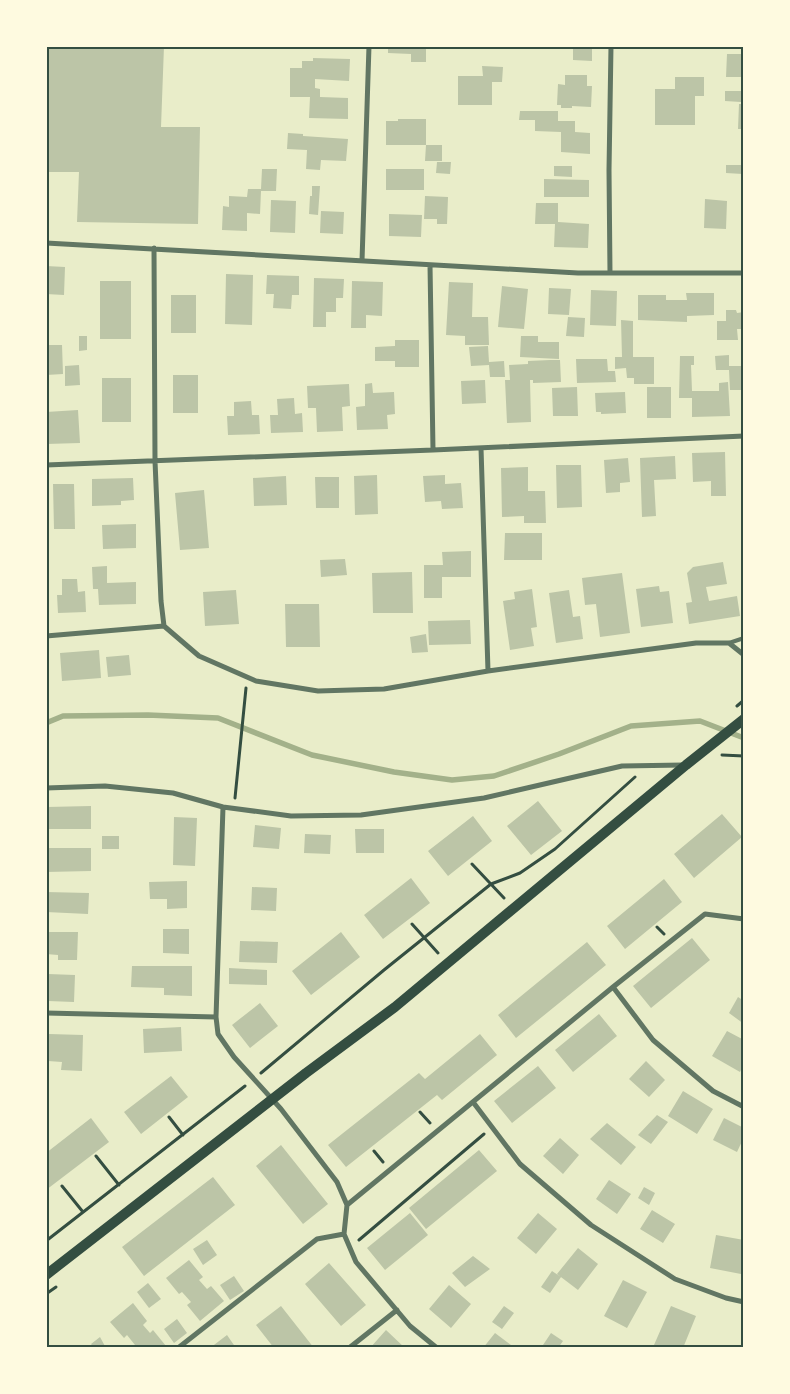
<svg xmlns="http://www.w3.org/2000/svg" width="790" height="1394" viewBox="0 0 790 1394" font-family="'Titillium Web',sans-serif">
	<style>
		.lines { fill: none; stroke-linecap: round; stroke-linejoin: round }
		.stream { stroke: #a3b18a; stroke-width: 5.5 }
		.building { fill: #bcc5a7 }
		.path { stroke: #344e41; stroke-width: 3 }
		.service { stroke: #617663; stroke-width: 4 }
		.minor { stroke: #617663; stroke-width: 5 }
		.secondary { stroke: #344e41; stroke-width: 10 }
		.neatline { fill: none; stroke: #344e41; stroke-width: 2 }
	</style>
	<rect width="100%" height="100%" fill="#e9edc9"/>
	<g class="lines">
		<path class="stream" d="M46,723L63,716L148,715L218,718L312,755L394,772L452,780L494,776L559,754L631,726L700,721L744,738"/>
	</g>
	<path class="building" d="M46,46H164L161,127H200L198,224L77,222L79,172H46Z
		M276,46H309V49H276Z
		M388,46H448V49L426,48V62H411V54L388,53Z
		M573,46H592V61L573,60Z
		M727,54H744V77H726Z
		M313,58L350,59L349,81L315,79V88L320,89V97L348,98V119L309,118L310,97H290V68H302V61H313Z
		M482,66L503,67L502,82H492V105H458V76H483Z
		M565,75H587V86H592L591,107L572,106V108H561V105H557L558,84L565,85Z
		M675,77H704V96H695V125H655V89H675Z
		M725,91H742L741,102L725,101Z
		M739,104H744V129H738Z
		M520,111H558V121H575V132L590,133V154L561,152V132L535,131V120H519Z
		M398,119H426V145H386V121H398Z
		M288,133L303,134V136L348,139L346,161L321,160L320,170L306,169L307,150L287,149Z
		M426,145H442V161H425Z
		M437,162H451L450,174L436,173Z
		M726,165H744L743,174L726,173Z
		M554,166H572V177L554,176Z
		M262,169H277L276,191H261L260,214L247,213V231L222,230L223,206L229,207V196L247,197L248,189H261Z
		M386,169H424V190H386Z
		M544,179L589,180V197H544Z
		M312,186H320L318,215L309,214L310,196H312Z
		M425,196L448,197L447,224H437V219H424Z
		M705,199L727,201L726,229L704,228Z
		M271,200L296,201L295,233L270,232Z
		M536,203H558V222L589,224L588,248L554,247L555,224H535Z
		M321,211L344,212L343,234L320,233Z
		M389,214L422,215L421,237L389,236Z
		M46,266L65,267L64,295L46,294Z
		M226,274L253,275L252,325L225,324Z
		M267,275L299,276V295H292L291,309L273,308L274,294H266Z
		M314,278L344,279L343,298H336V312H326V327H313Z
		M100,281H131V339H100Z
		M352,281L383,282L382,316L366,315V328H351Z
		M449,282L473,283L472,317H488L489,345H465V336L446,335Z
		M502,286L528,289L524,329L498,327Z
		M549,288L571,289L569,315L548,314Z
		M591,290L617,291L616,326L590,325Z
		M686,293H714V315L687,316V322L638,320V295H666V300H687Z
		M171,295H196V333H171Z
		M726,310H736L737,313L744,312V329H737L738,340H717V321H726Z
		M568,317L585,318L584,337L566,336Z
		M621,320L633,321V357H654V384H634V378H627L626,368L615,369V357H622Z
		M79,336H87V350L79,351Z
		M521,336H538V342H559V359L520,357Z
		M395,340H419V367H395V361H375V347L395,346Z
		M46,345H62L63,374L46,375Z
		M488,346L489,362L504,361L505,377H490L489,365L471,366L469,347Z
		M729,355V366H744V390H730L729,370H716L715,356Z
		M680,356H694V365H691L692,391H719V383L728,382L730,416L692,417V398H679Z
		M576,359H607L608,371H615L616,382L577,383Z
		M550,360H560L561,382L533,383V380H530L531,422L507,423L505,380H510L509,365L528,364V361Z
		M79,365L80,385L65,386V366Z
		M173,375H198V413H173Z
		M102,378H131V422H102Z
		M485,380L486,403L462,404L461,381Z
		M372,383L373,393L394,392L395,414L387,415L388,429L357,430L356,407L365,406V384Z
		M349,384L350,406L342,407L343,431L317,432L316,408H308L307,386Z
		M577,387L578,416H553L552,388Z
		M647,387H671V418H647Z
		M625,392L626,413L601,414V412H596L595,393Z
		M294,398L295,414L302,413L303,432L271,433L270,415H278L277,399Z
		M251,401L252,415H259L260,434L228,435L227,416H234V402Z
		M78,410L80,443L46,444V412Z
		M725,452L726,496H711V481L693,482L692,453Z
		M675,456L676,479L654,480L656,516L642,517L640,458Z
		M628,458L630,482L620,483V492L606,493L604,460Z
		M556,465H581L582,507L557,508Z
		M528,467V491H545L546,523H524V516L502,517L501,468Z
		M377,475L378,514L355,515L354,476Z
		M445,475V484L461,483L463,508L442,509L441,501L425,502L423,476Z
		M286,476L287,505L254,506L253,478Z
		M315,477H339V508H316Z
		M133,478L134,500L121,501V505L92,506V479Z
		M53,484H74L75,529H54Z
		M204,490L209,548L180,550L175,493Z
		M136,524V548L103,549L102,525Z
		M505,533H542V560H504Z
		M471,551V577H442V598H424V565H443L442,552Z
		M345,559L347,575L321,577L320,560Z
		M723,562L727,584L706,587L709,601L737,596L740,616L689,624L686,603L692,602L687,573L693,567Z
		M107,566V583L136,582V604L99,605L98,589H93L92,567Z
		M412,572L413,613H373L372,573Z
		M622,573L630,633L600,637L596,604L585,605L582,578Z
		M62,579H77L78,592L85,591L86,612L58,613L57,595H62Z
		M659,586L660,592L669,591L673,623L641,627L636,589Z
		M532,589L537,627L531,628L534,646L510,650L503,601L515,599L514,592Z
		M236,590L239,624L205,626L203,592Z
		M569,590L573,617L580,616L583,639L556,643L549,593Z
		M285,604H319L320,647H286Z
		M470,620L471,644L429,645L428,621Z
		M426,634L428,652L412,653L410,637Z
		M99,650L101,678L62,681L60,653Z
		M129,655L131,675L108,677L106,657Z
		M538,801L562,831L531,855L507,826Z
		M91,806V829H48L47,807Z
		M722,814L742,837L694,878L674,854Z
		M473,816L492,841L448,876L428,851Z
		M174,817L197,818L195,866L173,865Z
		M255,825L281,828L279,849L253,847Z
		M355,829H384V853H356Z
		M305,834L331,835L330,854L304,853Z
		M102,836H119V849H102Z
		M46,848H91V871L46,872Z
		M411,878L430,903L383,939L364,915Z
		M664,879L682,902L625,949L607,926Z
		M187,881V908L167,909V899H150L149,882Z
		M252,887L277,888L276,911L251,910Z
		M46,892L89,893L88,914L46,912Z
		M163,929H189V954L163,953Z
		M47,932H78L77,960H58V955L46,954Z
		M341,932L360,957L311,995L292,971Z
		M692,938L710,960L651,1008L633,986Z
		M240,941L278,942L277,963L239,962Z
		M587,942L606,965L516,1038L498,1015Z
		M132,966H192V996L164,995V988L131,987Z
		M229,968L267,970V985L229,984Z
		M48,974L75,975L74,1002L48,1001Z
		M738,997L744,1001V1024L729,1013Z
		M260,1003L278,1026L250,1048L232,1025Z
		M599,1014L617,1036L573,1072L555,1050Z
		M181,1027L182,1051L144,1053L143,1029Z
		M727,1031L744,1040V1064L740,1072L712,1056Z
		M49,1034L83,1035L82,1071L61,1070L62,1062L48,1061Z
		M480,1034L497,1055L442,1100L437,1095L346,1167L328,1145L419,1073L425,1079Z
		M646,1061L665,1080L649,1097L629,1079Z
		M538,1066L556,1088L512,1123L494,1101Z
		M171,1076L188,1097L141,1134L124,1112Z
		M683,1091L713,1109L697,1134L668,1116Z
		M657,1115L668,1122L651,1144L638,1135Z
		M91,1118L109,1142L46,1190V1153Z
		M724,1118L744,1128V1137L737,1152L713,1140Z
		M607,1123L636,1147L621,1165L590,1139Z
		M560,1138L579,1155L563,1174L543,1156Z
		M281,1145L328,1204L303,1224L256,1166Z
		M479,1150L497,1171L426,1229L409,1208Z
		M213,1177L235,1205L144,1276L122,1247Z
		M609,1180L631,1194L617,1214L596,1199Z
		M644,1187L655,1193L649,1205L638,1198Z
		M652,1210L675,1224L663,1243L640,1229Z
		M410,1213L428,1235L385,1270L367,1248Z
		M538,1213L557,1229L536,1254L517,1238Z
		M716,1235L744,1240V1260L741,1274L710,1268Z
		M207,1240L217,1255L203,1265L193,1249Z
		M578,1248L598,1264L578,1290L557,1274Z
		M473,1256L490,1269L465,1287L452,1273Z
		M189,1260L203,1277L199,1280L207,1289L211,1286L224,1301L200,1321L187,1305L191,1302L182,1292L179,1294L166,1278Z
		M329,1263L366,1305L341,1326L305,1284Z
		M552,1271L561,1277L550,1293L541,1287Z
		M234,1276L244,1291L230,1300L220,1285Z
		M623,1280L647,1292L627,1328L604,1316Z
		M148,1283L161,1299L149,1308L137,1292Z
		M449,1285L471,1304L451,1328L429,1309Z
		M133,1303L147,1321L143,1325L150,1333L153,1330L166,1346L163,1348H132L135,1345L127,1335L124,1338L110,1322Z
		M281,1306L314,1348H274L256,1325Z
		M504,1306L514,1313L502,1329L492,1322Z
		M671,1306L696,1316L683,1348H662L654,1345Z
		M177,1319L187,1333L174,1343L164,1329Z
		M386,1330L405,1348H370Z
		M495,1333L515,1348H483Z
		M551,1333L563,1341L558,1348H541Z
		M227,1335L236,1348H210Z
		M100,1337L106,1348H94L91,1344Z"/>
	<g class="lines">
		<path class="path" d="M737,706L744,700
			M722,755L744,756
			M235,798L246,688
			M472,864L504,898
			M412,924L438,953
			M657,927L664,934
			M261,1073L384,970L491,884L520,873L555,849L635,777
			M420,1112L430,1123
			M169,1117L183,1135
			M374,1151L383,1162
			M96,1156L119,1185
			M62,1186L83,1212
			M359,1240L484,1134
			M46,1241L245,1086
			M46,1294L56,1287"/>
		<path class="service" d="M729,643L744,638"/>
		<path class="minor" d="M46,243L578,273H744
			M154,248L155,461L161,601L164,626
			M362,261L369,46
			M430,265L433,450
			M610,273L609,170L611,46
			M481,448L488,671
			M46,465L433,450L744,436
			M46,636L164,626L199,656L256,681L318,691L384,689L488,671L696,643H729L744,655
			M46,788L105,786L173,793L223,807L291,816L361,815L484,798L622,766L683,765
			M223,807L216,1017L218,1034L234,1057L281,1109L337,1182L347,1205L344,1234L356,1262L410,1326L437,1348
			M613,987L653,1040L713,1091L744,1107
			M46,1013L216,1017
			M473,1102L520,1164L591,1225L675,1279L726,1298L744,1302
			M347,1205L613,987L705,914L744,919
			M178,1348L317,1239L344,1234
			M349,1348L397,1310"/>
		<path class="secondary" d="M46,1275L306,1073L395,1007L686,765L744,719"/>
	</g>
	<rect width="790" height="1394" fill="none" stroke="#fefae0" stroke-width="95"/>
	<rect x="48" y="48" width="694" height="1298" class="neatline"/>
</svg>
